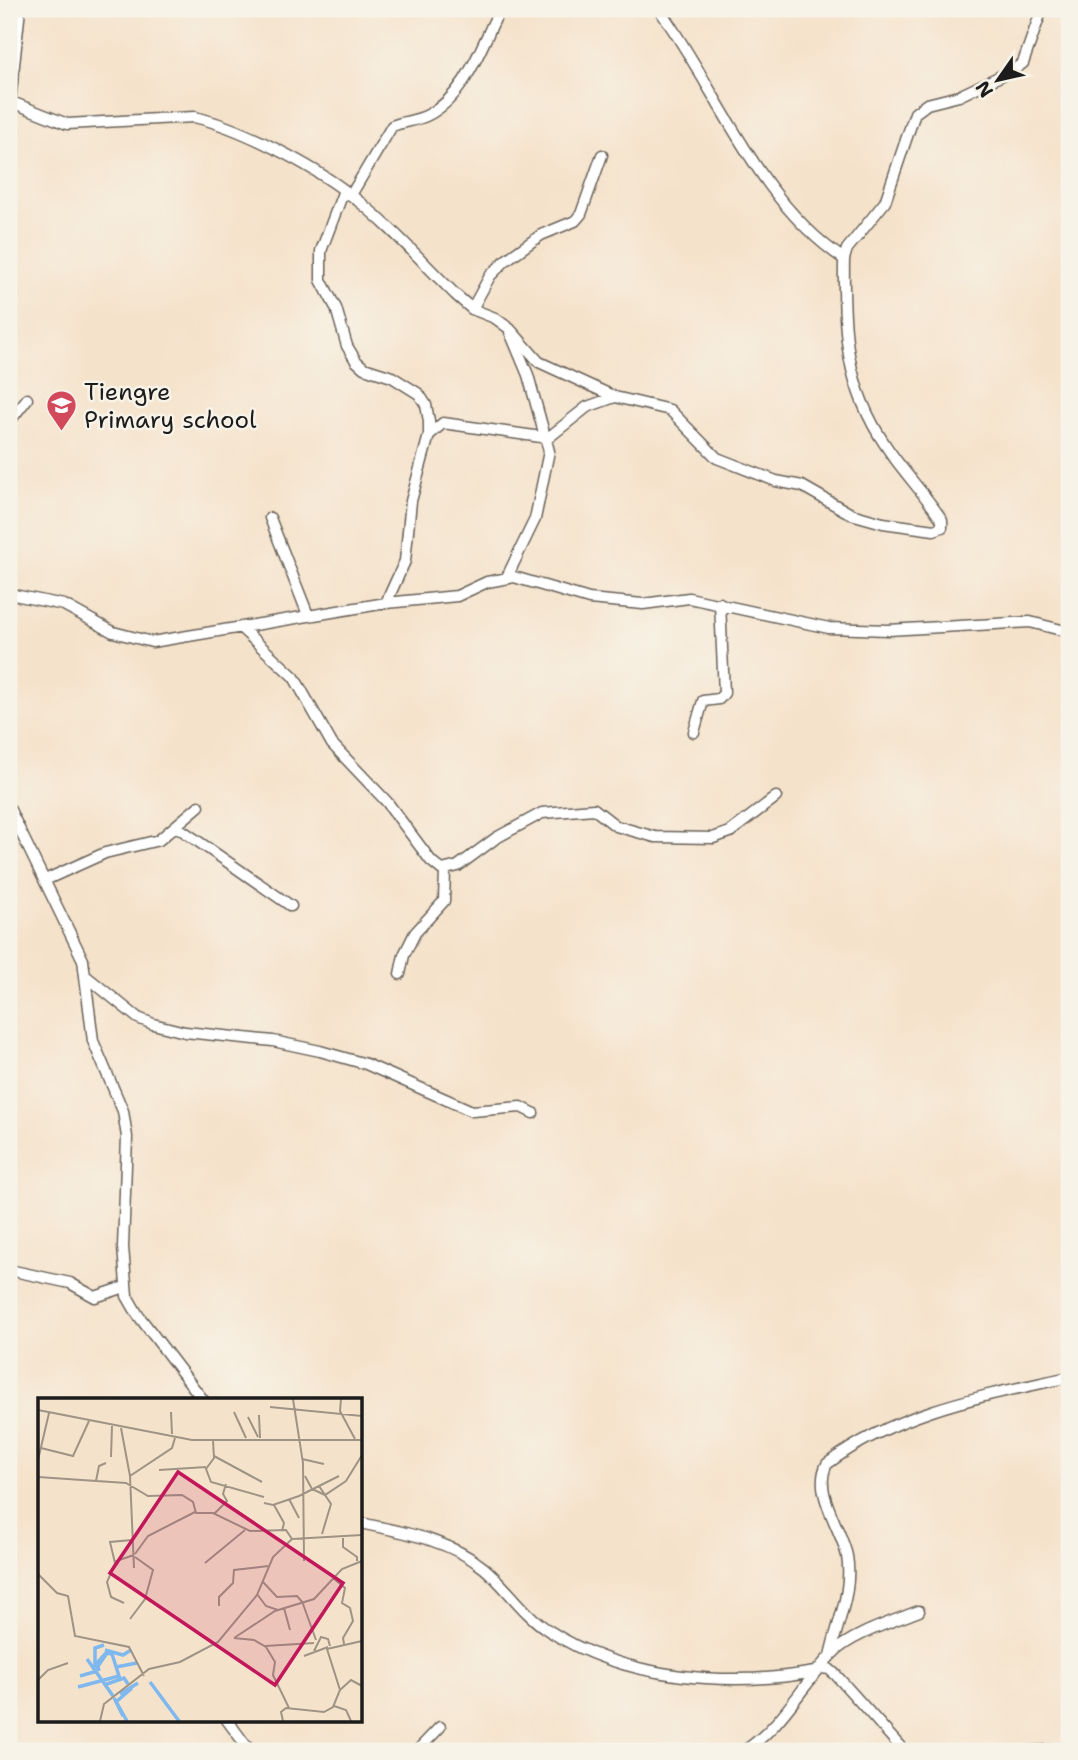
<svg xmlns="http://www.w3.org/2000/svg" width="1078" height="1760" viewBox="0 0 1078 1760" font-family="'Shantell Sans',sans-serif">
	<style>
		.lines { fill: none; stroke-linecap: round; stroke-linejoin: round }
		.street-casing { stroke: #686159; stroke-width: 13 }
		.street { stroke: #fff; stroke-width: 10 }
		.labels { text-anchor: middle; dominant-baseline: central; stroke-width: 5; stroke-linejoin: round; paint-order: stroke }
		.poi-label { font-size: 24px; fill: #1c1c1c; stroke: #f7f3e8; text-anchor: start }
		.inset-river { fill: none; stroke: #7eb8ef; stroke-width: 3.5 }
		.inset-road { fill: none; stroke: #9e9384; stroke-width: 2 }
		.view { fill: #c2185b; fill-opacity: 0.15; stroke: #c2185b; stroke-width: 3.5 }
		.inset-edge { fill: none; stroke: #1c1c1c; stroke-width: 3.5 }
	</style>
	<rect width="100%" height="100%" fill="#f7f3e8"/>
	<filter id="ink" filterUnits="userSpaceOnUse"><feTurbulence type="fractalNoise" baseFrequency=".0143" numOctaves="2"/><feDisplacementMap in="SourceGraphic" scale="14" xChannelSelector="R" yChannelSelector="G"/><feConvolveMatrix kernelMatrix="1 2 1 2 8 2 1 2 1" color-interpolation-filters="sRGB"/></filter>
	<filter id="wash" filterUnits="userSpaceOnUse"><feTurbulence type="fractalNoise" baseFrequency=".00686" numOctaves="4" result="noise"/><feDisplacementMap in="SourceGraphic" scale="28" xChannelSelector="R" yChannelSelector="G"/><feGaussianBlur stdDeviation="1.57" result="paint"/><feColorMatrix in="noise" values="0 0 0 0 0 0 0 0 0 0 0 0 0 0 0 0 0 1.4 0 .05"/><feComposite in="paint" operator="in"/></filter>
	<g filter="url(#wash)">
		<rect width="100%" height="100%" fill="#f5e2ca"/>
	</g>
	<g filter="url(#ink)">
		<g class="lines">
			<defs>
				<path id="street" d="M659,9C719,92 757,201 844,259
					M9,101L67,124L194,117C240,127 314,166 352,196C390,225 423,263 457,296L472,309L495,318L510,329L539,362L615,397L670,410L717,458L776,481L802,486L851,514L883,523L934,530L942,527V520C925,494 903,472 886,446C845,386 843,329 844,259L847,249L885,202L915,113L927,104L959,96L1015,69L1023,63L1042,9
					M10,102L20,9
					M344,190L321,251V280L336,308L347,346L356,361L364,368L392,377L419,394L426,405L429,421V435L411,501L405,561L386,603
					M351,195L392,126C404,121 417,121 428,115C467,95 481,45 500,9
					M472,309L490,276L506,260L541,235L575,221L581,214L602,155
					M9,422L27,399
					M429,435L443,423L548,438L587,407L615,397
					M270,518L308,615
					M507,577L535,519L549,451L528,375L510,332
					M9,594L64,605L113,632L152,642L386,603L457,596L487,582L514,577L589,599L643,604L689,598L829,628L888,630L1030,622L1069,632
					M241,628L294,677L332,744L387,802L431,861L442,870L458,866L496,838L542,813L594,809L616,826L655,837L713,838L730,832L776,797
					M694,732L703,701L719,699L724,693L720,603
					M9,808L83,960L93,1041L123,1111L127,1137L123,1247L127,1296L138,1315L203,1400
					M176,826L291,906
					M45,880L105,853L159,840L199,806
					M400,974L404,955L415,933L444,901L445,871
					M87,977L138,1018L153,1024L185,1032L273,1041L320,1051L366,1064L472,1111L521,1107L533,1113
					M9,1270L70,1283L95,1297L125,1287
					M360,1523C403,1532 450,1540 484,1568C507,1587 523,1614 548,1630C624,1680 729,1687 815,1672
					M1067,1643L1069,1645
					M830,1656C837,1622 853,1592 847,1556C841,1527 812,1492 827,1464C899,1410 984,1396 1069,1377
					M822,1668L829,1669L836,1675L904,1751
					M227,1720L250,1751
					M417,1751L440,1727
					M744,1751C781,1727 801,1687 831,1655C849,1635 894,1621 919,1611
					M1029,1751L1069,1749"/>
			</defs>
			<use href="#street" class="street-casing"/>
			<use href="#street" class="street"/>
		</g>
	</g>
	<defs>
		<symbol id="school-pin" viewBox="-11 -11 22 30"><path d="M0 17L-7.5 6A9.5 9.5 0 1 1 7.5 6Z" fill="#d1495b" stroke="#f7f3e8"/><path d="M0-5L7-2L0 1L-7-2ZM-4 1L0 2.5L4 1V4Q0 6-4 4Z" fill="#fff"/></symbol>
	</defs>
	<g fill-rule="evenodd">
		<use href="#school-pin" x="44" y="388" width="35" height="47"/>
	</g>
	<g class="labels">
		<g class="poi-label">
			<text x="84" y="392">Tiengre<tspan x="84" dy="28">Primary school</tspan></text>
		</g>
	</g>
	<g transform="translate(38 1398)">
		<rect width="324" height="324" fill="#f5e2ca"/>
		<path class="inset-river" d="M67,252L85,257L93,252M49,261L75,298M57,269V250L66,247M78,269L99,265M61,273L59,265L68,255L74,256M42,278L56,274L69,255M112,284L141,323M66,287L86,280L90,286M40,289L81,278L74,256M82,296L100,285M76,300L89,323M85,318L78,304L94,290"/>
		<path class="inset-road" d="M255,1L265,65L266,163M303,1L302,13L317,41M232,9L324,18M0,12L154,42H324M133,14L134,36M196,14L208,40M221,17L222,40M210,19L220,39M83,30L92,78M175,42L176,60L168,71L173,84L226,99M3,50L35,58L51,23M176,58L224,84M73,59L74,28M264,61L286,66M0,62L11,15M121,72L168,69M267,78L274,91L287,97L308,83L324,57M0,79L88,85L110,98L144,97L155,104L158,115H175L212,133L248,132L254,141L324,137M58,83L61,68L68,65M281,88L293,106L284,136M251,101L261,120M226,105L235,107L261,98L301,78M236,107L246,125L244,133M176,116L189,103L185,96L188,86M305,137V149L319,159V163M97,156L110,138L157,114M77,165L72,144L94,142M167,165L207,132M96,170L92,78L134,50L137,40M0,176L19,195L30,198L37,238L91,249L106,278M295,180L307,190L304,205L312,210L315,223L305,240L306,246M225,184L239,199L259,198L266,206M219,196L228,208L240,212M86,205L73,199L69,184L78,163L96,157M265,206L278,242M181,208V199L195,185L196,172L230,168M246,210L252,232M92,221L107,201L115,172L97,159M196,240L237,213L276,201L304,171L324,163M196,240L216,242L228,249L237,264L235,277L251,310M227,248L276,245M276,253L283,239L290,241L292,248M266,258L290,249M0,282L10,272L30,265M302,292L313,282L324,288M296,308L308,312L313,323M62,323L66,306L111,271L142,264L180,244L219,197L235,159L254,141M245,323L243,314L248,310L286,314L295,309L302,292L289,251L324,243"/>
		<path class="view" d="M140,74L305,185L237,287L72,175Z"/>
		<rect width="324" height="324" class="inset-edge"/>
	</g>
	<rect width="1078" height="1760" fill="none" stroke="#f7f3e8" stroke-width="35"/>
	<g transform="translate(998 80) rotate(236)" stroke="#f7f3e8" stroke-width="5" paint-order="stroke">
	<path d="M0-5L12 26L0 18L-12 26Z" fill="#1c1c1c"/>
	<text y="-10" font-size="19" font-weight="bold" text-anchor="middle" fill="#1c1c1c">N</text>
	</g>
</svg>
